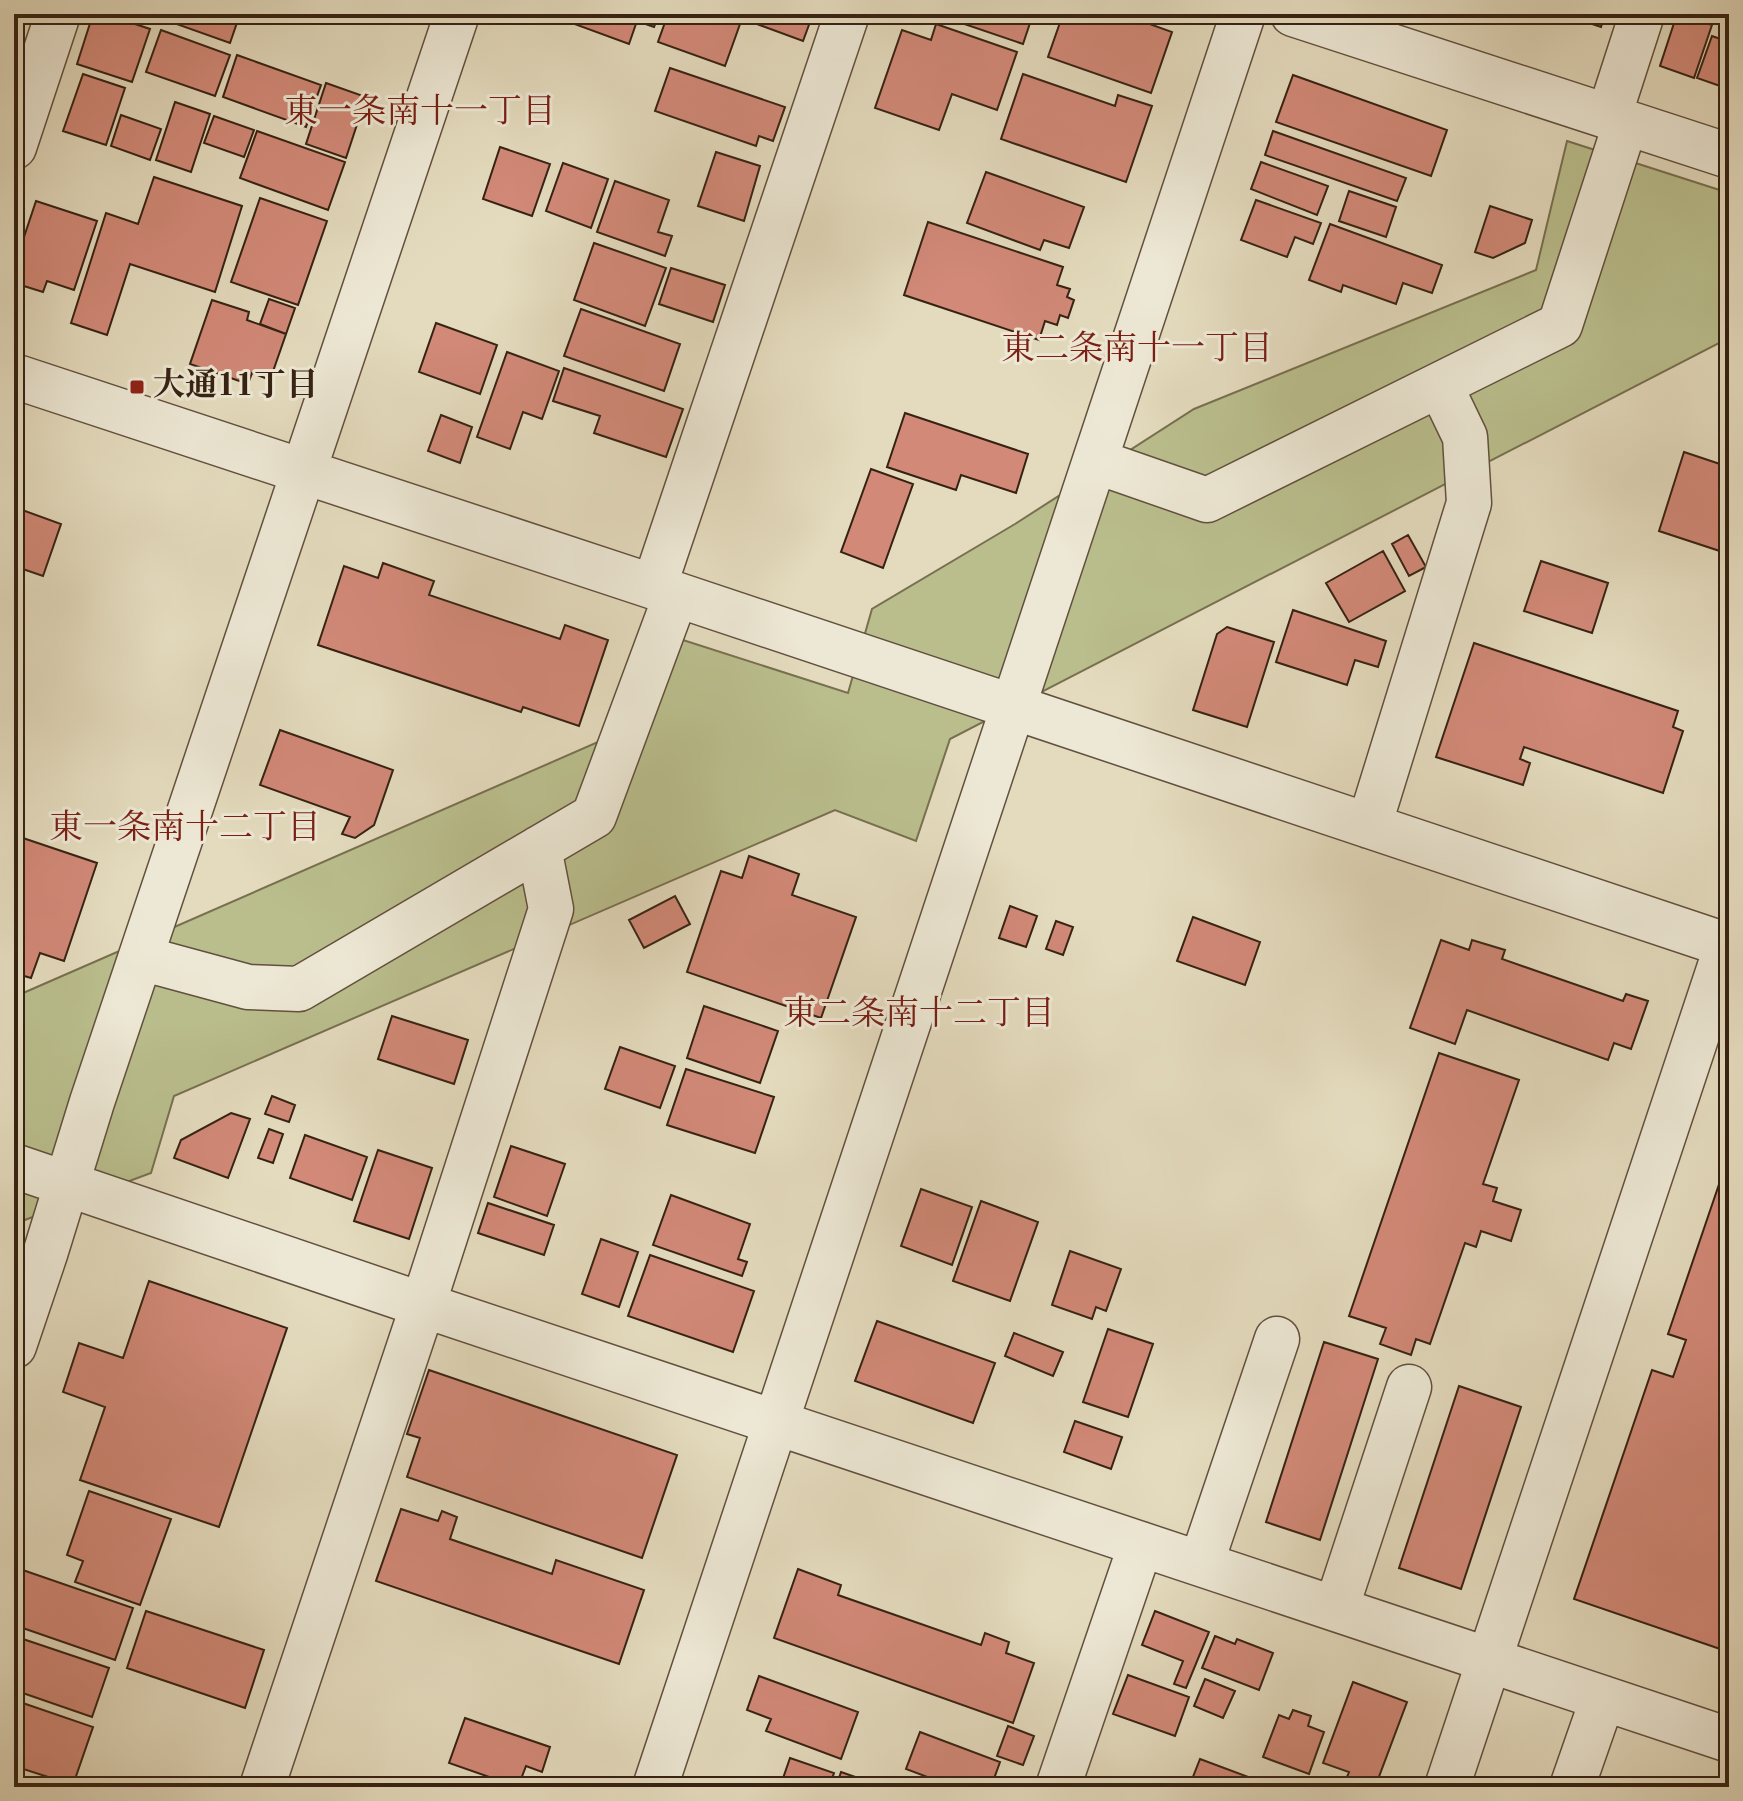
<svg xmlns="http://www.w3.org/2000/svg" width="1743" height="1801" viewBox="0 0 1743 1801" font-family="'Old Standard TT','Noto Serif JP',serif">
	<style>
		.green { fill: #babe8d; stroke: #787050; stroke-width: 2 }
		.building { fill: #d28978; stroke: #362213; stroke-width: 2 }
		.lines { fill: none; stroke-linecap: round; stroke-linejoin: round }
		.minor-casing { stroke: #62503e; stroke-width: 47 }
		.minor { stroke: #ede8d5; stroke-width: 44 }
		.poi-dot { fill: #8f2418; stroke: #ede8d5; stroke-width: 3 }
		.labels { text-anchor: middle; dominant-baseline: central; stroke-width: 6; stroke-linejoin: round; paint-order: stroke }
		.poi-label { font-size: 32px; font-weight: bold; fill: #362213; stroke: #ede8d5; text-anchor: start }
		.neighbourhood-label { font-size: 34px; fill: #7a1f14; stroke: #ede8d5 }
	</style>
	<rect width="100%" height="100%" fill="#e4dbbe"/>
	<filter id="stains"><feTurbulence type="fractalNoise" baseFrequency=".0025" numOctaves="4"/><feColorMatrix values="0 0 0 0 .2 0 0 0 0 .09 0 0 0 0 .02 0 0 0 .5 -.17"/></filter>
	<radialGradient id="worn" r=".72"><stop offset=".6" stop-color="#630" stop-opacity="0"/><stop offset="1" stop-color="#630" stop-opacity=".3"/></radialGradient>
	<path class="green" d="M1567,141L1729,193V338L950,739L916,841L835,810L174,1096L151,1173L14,1224V997L653,718L683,640L848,693L872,609L1015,524L1194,409L1536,270Z"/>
	<path class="building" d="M93,14H105L150,29L132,82L77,64Z
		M171,14H240L230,43L168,21Z
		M572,14H659L654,27L637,21L629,44L569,22Z
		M668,14H712L740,24L725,66L658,42Z
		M730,14H813L803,41Z
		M935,14H1033L1023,44Z
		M1063,14H1122L1172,32L1151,93L1048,57Z
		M1562,14H1605L1601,27Z
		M1677,14L1712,25L1694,78L1660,66Z
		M936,24L1017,52L997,110L952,94L939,130L875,108L902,30L931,40Z
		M161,30L230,55L215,96L146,72Z
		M1712,36L1729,42V60L1720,86L1697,78Z
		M237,55L321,85L306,127L223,97Z
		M670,68L785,107L773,141L759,136L756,146L655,111Z
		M83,74L125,88L106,145L63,131Z
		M1023,74L1115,106L1118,95L1152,106L1126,182L1001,139Z
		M1293,75L1447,130L1431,176L1276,122Z
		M326,83L366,97L346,158L306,144Z
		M175,102L210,114L191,172L156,160Z
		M121,115L161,129L150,160L111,146Z
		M214,116L254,130L244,157L204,143Z
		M257,131L345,162L328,210L240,178Z
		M1273,131L1406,178L1397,201L1265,155Z
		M500,147L550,164L532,216L483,199Z
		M716,152L760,166L744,221L698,206Z
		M1261,162L1328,186L1317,215L1251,189Z
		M563,163L608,179L591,228L546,211Z
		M986,172L1084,207L1069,248L1044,240L1040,250L967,223Z
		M154,177L242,206L215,292L130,264L107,335L71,323L106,213L138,224Z
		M615,181L669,200L658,232L672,236L665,256L597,232Z
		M1349,191L1396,207L1386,237L1339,221Z
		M260,198L327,221L298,305L231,282Z
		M1256,200L1321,223L1313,244L1295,237L1287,257L1241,240Z
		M36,201L97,221L74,290L47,281L43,292L14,283V267Z
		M1490,206L1532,220L1525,243L1493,258L1475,252Z
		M928,222L1063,267L1057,285L1070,289L1067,297L1074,300L1068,318L1060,315L1057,325L1045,321L1039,340L904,295Z
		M1330,224L1442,265L1432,293L1403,283L1396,304L1343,285L1341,292L1309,280Z
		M594,243L666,268L645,326L574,300Z
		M671,268L725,285L713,322L659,304Z
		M269,299L295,308L286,334L260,324Z
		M212,300L249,312L247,320L286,334L270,380L252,373L248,384L190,364Z
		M581,309L680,344L664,391L564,356Z
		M436,323L497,345L480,394L419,372Z
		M507,352L559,371L542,419L523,412L510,449L477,437Z
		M564,368L683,409L666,457L594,433L600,416L553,401Z
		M905,413L1028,454L1016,493L961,475L956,490L887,467Z
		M441,415L472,427L460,463L428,451Z
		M1684,452L1729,467V554L1659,531Z
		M871,469L913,484L883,568L841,552Z
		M14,507L61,524L43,576L14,566Z
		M1408,535L1426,567L1409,576L1392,544Z
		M1383,551L1405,591L1349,622L1326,583Z
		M1541,561L1608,583L1592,633L1524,611Z
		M383,563L434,581L429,595L560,639L565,625L608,640L579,726L523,707L521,712L318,645L344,566L378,578Z
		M1293,610L1386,641L1378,667L1355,660L1347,685L1276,662Z
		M1227,627L1274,642L1247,727L1193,710L1217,634Z
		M1474,643L1678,711L1673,727L1683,731L1663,793L1524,747L1520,759L1530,763L1523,785L1436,757Z
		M280,730L393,770L374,825L355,838L342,834L350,817L260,785Z
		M14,835L97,863L64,961L40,953L31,978L14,973Z
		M749,856L799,874L792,895L856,917L821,1018L687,972L721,871L742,878Z
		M675,896L690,924L644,948L629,920Z
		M1010,906L1037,916L1026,947L999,938Z
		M1193,917L1260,942L1245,985L1177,961Z
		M1056,921L1073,927L1063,955L1046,949Z
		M1441,940L1469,950L1472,940L1505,950L1502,959L1623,1001L1626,994L1648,1001L1631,1049L1614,1043L1608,1060L1467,1010L1455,1044L1410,1028Z
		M704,1006L778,1031L760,1083L687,1058Z
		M392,1016L468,1040L454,1084L378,1059Z
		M620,1047L675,1066L660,1108L605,1089Z
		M1439,1053L1519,1080L1483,1184L1497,1188L1493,1201L1521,1210L1511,1241L1481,1231L1476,1247L1465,1243L1430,1344L1416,1339L1411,1355L1380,1344L1386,1328L1349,1316Z
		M686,1069L774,1097L755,1153L667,1125Z
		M272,1096L295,1105L289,1122L265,1114Z
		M231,1113L250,1119L228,1178L174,1158L181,1140Z
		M269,1129L283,1134L273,1163L258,1158Z
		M305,1135L367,1157L352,1200L290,1178Z
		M511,1146L565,1164L547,1216L494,1197Z
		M378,1150L432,1168L409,1239L354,1221Z
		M1729,1155V1652L1574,1599L1652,1370L1673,1377L1686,1340L1668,1334Z
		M921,1189L972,1207L952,1265L901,1246Z
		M671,1195L750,1224L738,1259L747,1262L742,1276L653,1245Z
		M981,1201L1038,1222L1010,1301L953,1281Z
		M488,1203L554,1225L544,1255L478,1233Z
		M601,1239L638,1252L619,1307L582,1294Z
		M1070,1251L1121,1269L1106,1311L1096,1307L1092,1319L1052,1305Z
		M650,1255L754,1291L733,1352L628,1316Z
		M149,1281L287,1328L219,1527L80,1480L105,1407L63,1392L79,1343L123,1358Z
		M877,1321L995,1363L973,1423L855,1381Z
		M1108,1329L1153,1344L1128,1417L1083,1402Z
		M1014,1333L1063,1352L1053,1376L1005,1356Z
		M1324,1342L1378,1359L1320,1540L1266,1522Z
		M429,1370L677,1455L642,1558L407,1477L420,1438L407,1434Z
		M1459,1386L1521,1407L1461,1589L1399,1568Z
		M1075,1421L1122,1437L1111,1469L1064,1452Z
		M89,1491L171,1519L140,1605L75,1582L83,1561L67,1555Z
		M401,1509L438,1521L442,1511L457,1517L450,1539L552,1574L556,1560L644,1590L619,1664L376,1581Z
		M14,1567L133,1608L115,1660L14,1625Z
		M798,1569L841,1585L838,1595L981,1645L985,1633L1009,1642L1006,1653L1034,1663L1013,1723L774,1638Z
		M146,1611L264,1650L245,1708L127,1668Z
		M1155,1611L1209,1632L1186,1688L1174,1684L1183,1661L1142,1645Z
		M14,1636L109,1668L92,1717L14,1690Z
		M1215,1636L1235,1644L1237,1639L1273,1653L1259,1690L1202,1668Z
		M1128,1675L1189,1697L1175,1736L1113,1714Z
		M759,1676L858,1712L841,1759L766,1731L771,1719L747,1710Z
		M1205,1679L1235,1691L1223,1718L1194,1706Z
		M1353,1682L1407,1702L1377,1782L1365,1778L1361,1787H1343L1349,1772L1323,1763Z
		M14,1700L93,1727L73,1785L14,1766Z
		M1293,1710L1311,1716L1308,1726L1324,1732L1309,1774L1263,1757L1279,1715L1289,1719Z
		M465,1718L550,1747L542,1772L526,1766L518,1787L449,1763Z
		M1008,1726L1034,1736L1023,1765L997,1756Z
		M920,1732L1000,1762L991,1787H954L906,1769Z
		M790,1758L834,1773L829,1787H780Z
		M1200,1759L1275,1787H1189Z
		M841,1772L884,1787H836Z"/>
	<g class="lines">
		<defs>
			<path id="minor" d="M1293,14L1729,156
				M1609,116L1642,14
				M14,147L58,14
				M14,376L654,587L1729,946
				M1095,461L1207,500L1560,325L1626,122
				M654,587L847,14
				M1369,826L1469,503L1465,437L1440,385
				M141,958L248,987L299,989L594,816L676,595
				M14,1166L423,1305L1729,1740
				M14,1346L45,1254L92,1102L457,14
				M1201,1564L1277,1339
				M1336,1609L1409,1387
				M262,1787L423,1305L551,909L539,848
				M655,1787L1243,14
				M1058,1787L1141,1544
				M1447,1787L1729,939
				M1572,1787L1603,1698"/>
		</defs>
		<use href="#minor" class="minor-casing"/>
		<use href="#minor" class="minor"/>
	</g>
	<rect class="poi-dot" x="129" y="379" width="16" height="16" rx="4"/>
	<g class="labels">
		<g class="poi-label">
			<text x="153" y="387">大通11丁目</text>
		</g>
		<g class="neighbourhood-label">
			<text x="420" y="113">東一条南十一丁目</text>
			<text x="1137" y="350">東二条南十一丁目</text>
			<text x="185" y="829">東一条南十二丁目</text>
			<text x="919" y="1015">東二条南十二丁目</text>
		</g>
	</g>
	<rect width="1743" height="1801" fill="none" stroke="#e4dbbe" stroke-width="48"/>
	<rect x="16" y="16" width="1711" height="1769" fill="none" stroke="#362213" stroke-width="4"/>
	<rect x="24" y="24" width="1695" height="1753" fill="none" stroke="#362213" stroke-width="2"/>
	<rect width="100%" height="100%" filter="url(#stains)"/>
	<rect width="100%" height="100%" fill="url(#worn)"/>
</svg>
